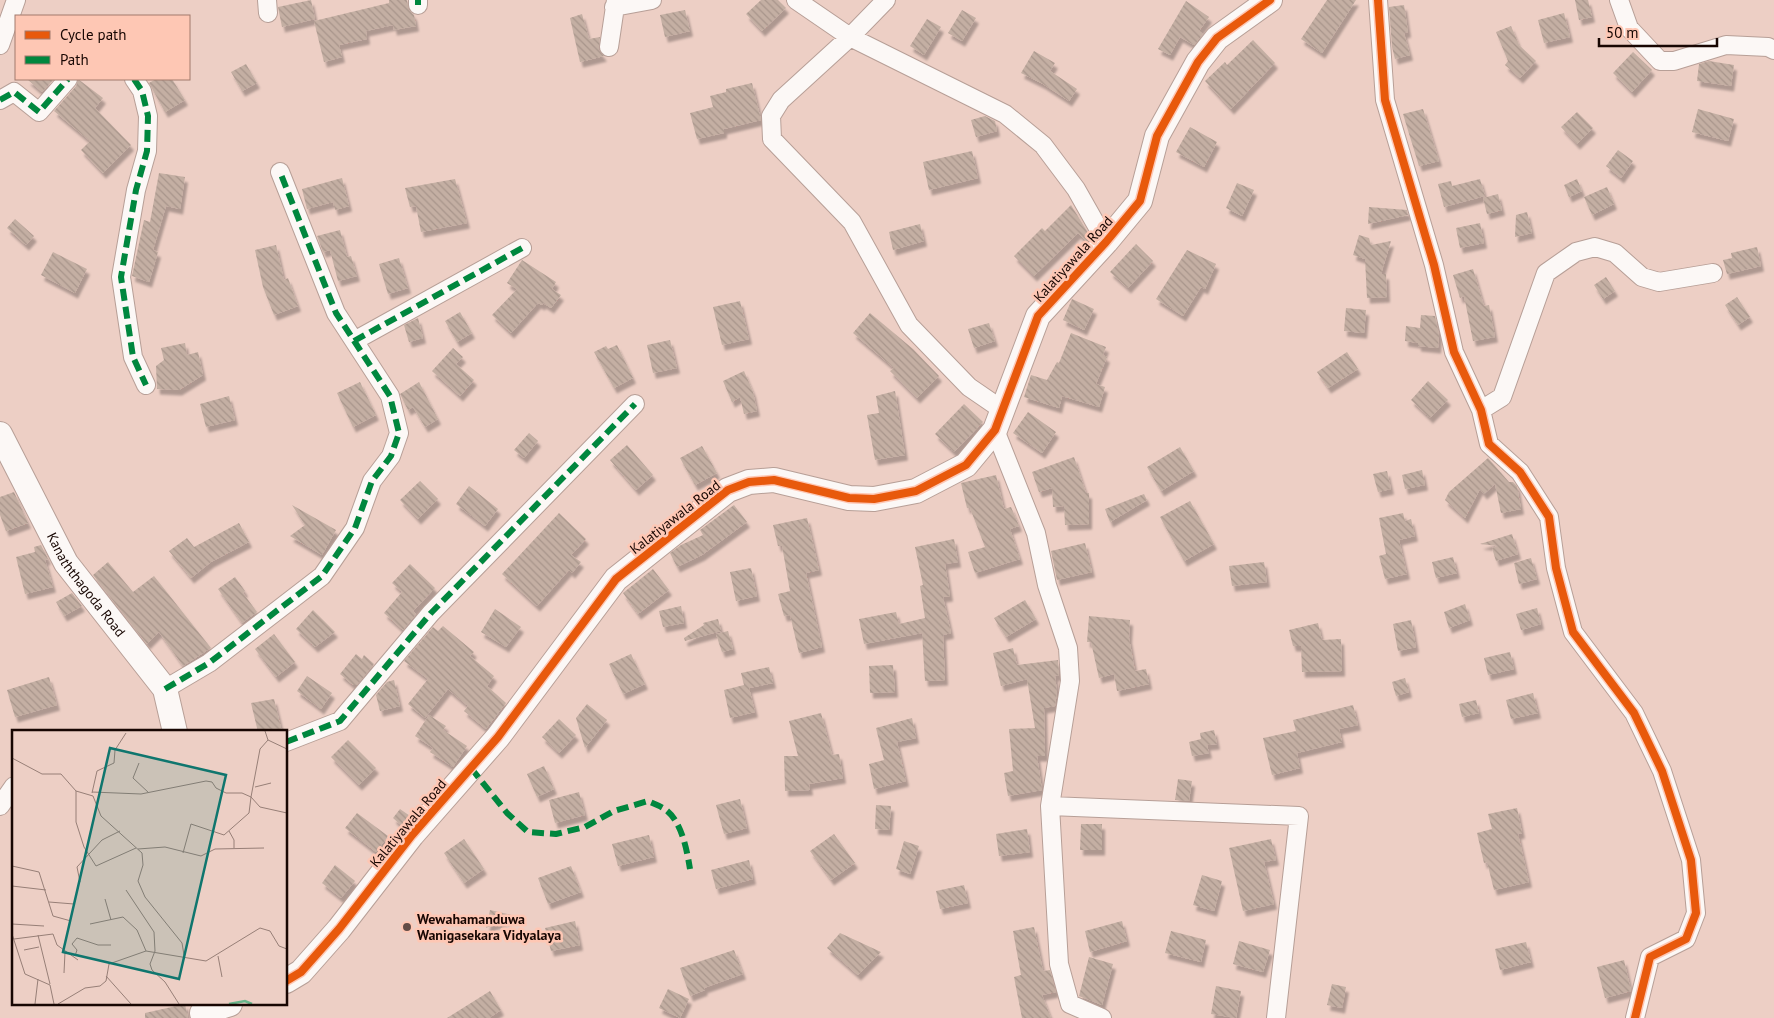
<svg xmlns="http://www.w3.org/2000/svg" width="1774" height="1018" viewBox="0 0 1774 1018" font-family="'PT Sans',sans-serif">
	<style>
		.building { fill: url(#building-back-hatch); filter: url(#shadow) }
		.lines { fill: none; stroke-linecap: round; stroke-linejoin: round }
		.street-casing { stroke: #b79f97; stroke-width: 20 }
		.secondary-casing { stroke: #b79f97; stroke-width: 26 }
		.street { stroke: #fcf8f6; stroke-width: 18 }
		.secondary { stroke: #fcf8f6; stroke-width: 24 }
		.quiet { stroke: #00873e; stroke-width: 6; stroke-dasharray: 12 6; stroke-linecap: butt }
		.cycleway-casing { stroke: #fec7b4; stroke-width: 11 }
		.cycleway { stroke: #e8590c; stroke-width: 8 }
		.poi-dot { fill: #624c46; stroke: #fec7b4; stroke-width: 2 }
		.labels { text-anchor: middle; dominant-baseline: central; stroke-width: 5; stroke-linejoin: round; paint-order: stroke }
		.street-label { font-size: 14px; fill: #170602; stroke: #fec7b4 }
		.poi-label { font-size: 14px; font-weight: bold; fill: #170602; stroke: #fec7b4; text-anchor: start }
		.inset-river { fill: none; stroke: #69b68c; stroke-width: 2.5 }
		.inset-road { fill: none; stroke: #977f77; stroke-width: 1 }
		.view { fill: #0f766e; fill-opacity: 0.15; stroke: #0f766e; stroke-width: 2.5 }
		.inset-edge { fill: none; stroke: #170602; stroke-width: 2.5 }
	</style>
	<defs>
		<pattern id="building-back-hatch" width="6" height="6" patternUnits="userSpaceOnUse" patternTransform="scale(1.25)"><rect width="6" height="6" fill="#c4afa3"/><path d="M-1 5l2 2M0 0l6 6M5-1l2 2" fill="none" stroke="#a8958b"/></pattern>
		<filter id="shadow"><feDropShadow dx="3" dy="5.5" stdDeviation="1" flood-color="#0004"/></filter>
	</defs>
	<rect width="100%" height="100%" fill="#edcfc5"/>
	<path class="building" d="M311,0L315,19L282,27L278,7Z
		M389,0H407L409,10L414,15L416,26L394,30L393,25L366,31L367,39L339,45L342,57L324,62L314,21L389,3Z
		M761,0H778L786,8L762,31L746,14Z
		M1327,0H1356L1322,53L1301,39Z
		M1575,0H1588L1592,17L1579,20Z
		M1186,1L1209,17L1199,31L1203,34L1194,45L1180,37L1170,55L1158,49Z
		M1404,5L1408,32L1404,33L1410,55L1395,59L1392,47L1389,7Z
		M685,10L690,31L665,37L660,15Z
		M962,10L976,18L962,41L948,33Z
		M1564,13L1570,37L1544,43L1538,20Z
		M582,14L589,39L600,37L599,50L604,56L580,62L570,18Z
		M927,19L941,27L924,55L910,46Z
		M1511,26L1519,45L1536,61L1520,78L1505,65L1508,61L1496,32Z
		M1253,40L1275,63L1231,109L1205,81L1225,62L1227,65Z
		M1034,51L1055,63L1050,71L1077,89L1069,101L1043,84L1021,73Z
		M1633,52L1652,70L1632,92L1613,73Z
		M1709,61L1734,65L1731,86L1697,81L1699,64Z
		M246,64L257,83L242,91L231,72Z
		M27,79H54L42,92Z
		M78,79L103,98L95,108L131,145L103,173L81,150L90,141L54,111L76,86Z
		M156,79H172L185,100L165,112L149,83Z
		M752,83L761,120L724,129V133L697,139L690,113L713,107L710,96L726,92V89Z
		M1423,109L1439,161L1419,166L1403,114Z
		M1698,109L1734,119L1728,141L1692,132Z
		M1577,112L1593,128L1577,144L1561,127Z
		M985,116L995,121L997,131L976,137L971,120Z
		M1190,127L1217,142L1204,167L1176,152Z
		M1618,150L1633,161L1621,178L1606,166Z
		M972,151L978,178L929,190L923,162Z
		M159,173L185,177L180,209L166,206L153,250L158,252L149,282L132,276L144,220L150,222Z
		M342,178L349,206L335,210L333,202L307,209L302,189Z
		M455,179L467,223L421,232L416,206L410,207L405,188Z
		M1480,179L1485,196L1444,207L1438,184L1451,181L1452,186Z
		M1577,179L1582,191L1569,197L1564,185Z
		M1237,183L1254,190L1242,216L1226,208Z
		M1607,187L1614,204L1592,215L1584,197Z
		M1498,194L1502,210L1487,214L1483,198Z
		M1071,205L1091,238L1087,242L1078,233L1034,276L1014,256L1042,228L1045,231Z
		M1369,207L1407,210L1408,215L1368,224Z
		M1527,212L1532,233L1515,237L1516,215Z
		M15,219L34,236L26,245L7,228Z
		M1480,223L1484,243L1460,248L1456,228Z
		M920,224L924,241L893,250L889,232Z
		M340,230L347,257L351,256L357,276L338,281L330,250L323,252L317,236Z
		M1359,235L1369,238L1371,245L1391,241L1381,274H1386L1387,297L1367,298L1365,259L1353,255Z
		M1136,244L1153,261L1128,288L1110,272Z
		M276,245L284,280L288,278L298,306L274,315L263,287L255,250Z
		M1757,247L1761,266L1727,274L1723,260L1732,258L1731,253Z
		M1187,250L1216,264L1205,289L1201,287L1183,316L1156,299Z
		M53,252L87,269L75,293L41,275Z
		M399,258L408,288L388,294L379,264Z
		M522,260L556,282L552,289L561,295L551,308L543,303L542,305L538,303L511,333L492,315L517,289L507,283Z
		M1473,269L1484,306L1489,305L1495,337L1473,341L1464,296L1460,298L1453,275Z
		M1606,277L1615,291L1603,299L1594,285Z
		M1737,297L1750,317L1738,325L1725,305Z
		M1072,299L1094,309L1084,330L1063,320Z
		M740,301L749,339L722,345L713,307Z
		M1346,308L1366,310L1364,333L1344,331Z
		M460,312L472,333L457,342L445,321Z
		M870,313L913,349L939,376L917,398L890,371L894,368L853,333Z
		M1421,315L1435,316L1439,335L1438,348L1418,346V343L1405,341L1406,326L1420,328Z
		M418,318L423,338L409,342L404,325Z
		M989,323L995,341L974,348L968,329Z
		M1071,333L1106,347L1103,355L1107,357L1096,384L1105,387L1099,407L1062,396L1059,408L1024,397L1031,375L1047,380L1057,362L1059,363Z
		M670,340L677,368L653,373L647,345Z
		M185,343L187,355L198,352L203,375L179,390L157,389L156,366L164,360L161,348Z
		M617,345L633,378L614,388L594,352L606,346L608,349Z
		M453,348L463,357L456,364L474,380L460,396L432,371Z
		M1347,352L1358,369L1328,388L1317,372Z
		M744,371L753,392L757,411L744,414L740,397L732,402L723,381Z
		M1428,381L1448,400L1430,418L1411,400Z
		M360,382L376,415L353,427L337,393Z
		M419,382L438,419L425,427L413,407L408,410L400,394Z
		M895,391L905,455L875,460L867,415L879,413L876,396Z
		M229,396L235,420L206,427L200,404Z
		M964,404L983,422L954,452L935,434Z
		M1028,412L1056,432L1042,453L1013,433Z
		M529,433L538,441L524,458L514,450Z
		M627,445L653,475L636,490L610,460Z
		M702,446L717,473L695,485L680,458Z
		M1180,447L1194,471L1161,491L1147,467Z
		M1074,457L1086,493H1089V524L1065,525L1064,506L1053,507L1052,488L1039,492L1032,472Z
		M1488,458L1509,482H1513L1517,486L1521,509L1501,513L1495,484L1484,494L1480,489L1465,518L1445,500L1449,492Z
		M1422,470L1425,485L1405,489L1402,475Z
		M1387,471L1391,489L1378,492L1373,474Z
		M996,475L1004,509L1011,507L1019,526L1010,529L1020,559L975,573L968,552L985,547L970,508H967L961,483Z
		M420,481L438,499L418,519L400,500Z
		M469,486L498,509L485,526L456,504Z
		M14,492L28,523L6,531L0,515V497Z
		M1144,494L1147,500L1110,522L1105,509Z
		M1190,501L1214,544L1184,561L1160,517Z
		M292,505L336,530L322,555L290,536L305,525Z
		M734,505L747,522L702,555L677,567L670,553L681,545L703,535L700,530Z
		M559,513L586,539L571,555L581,562L572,573L569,570L537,606L502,574Z
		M1403,513L1405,521L1411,519L1415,536L1399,540L1407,574L1385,579L1379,556L1386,554L1379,518Z
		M807,518L819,570L806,573L822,647L799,653L790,615L784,616L778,594L790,591L782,546H778L773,525Z
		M239,523L249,542L211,562L191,578L169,551L187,538L194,547Z
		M1512,534L1518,554L1496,561L1492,548L1498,546L1480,544Z
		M954,539L958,562L945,564L950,596L943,597L951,633L943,635L945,680L925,681L922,633L864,644L859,619L896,612L899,624L925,618L920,586L923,585L915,547Z
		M1085,543L1092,572L1057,580L1051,551Z
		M41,545L48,559L45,560L53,587L25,594L16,557L35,552L34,547Z
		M1453,557L1457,573L1436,578L1432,562Z
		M1531,558L1537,579L1519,584L1514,563Z
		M108,562L133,592L154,576L211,648L183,666L159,632L147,644L93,575Z
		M1264,562L1267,582L1232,586L1229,566Z
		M410,564L435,588L413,611L416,614L403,630L384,613L402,592L392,583Z
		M751,568L757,596L736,601L730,572Z
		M653,569L669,590L638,614L623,593Z
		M235,577L245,591L243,593L257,612L242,623L218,589Z
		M72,593L82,606L64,616L56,602Z
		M1025,600L1036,619L1006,637L994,618Z
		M1465,604L1470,620L1449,628L1444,612Z
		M681,606L684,623L663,627L659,611Z
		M1537,608L1541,624L1521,630L1516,614Z
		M495,609L521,627L506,647L481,632Z
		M313,610L335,632L315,647L296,629Z
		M1089,616L1130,620L1129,638L1135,671L1146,669L1149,684L1117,691L1114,674L1099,678L1091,642H1087Z
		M718,619L721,631L685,641L684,638L704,625L703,623Z
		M1411,620L1416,647L1398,651L1393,624Z
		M1318,623L1322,640L1341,639L1342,671L1302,672L1301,646H1293L1289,630Z
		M443,626L474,652L470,656L494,676L487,686L506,703L486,729L464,711L468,706L448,689L425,718L408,704L428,679L404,661L433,627L438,631Z
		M728,631L733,649L722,652L716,634Z
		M274,634L295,662L276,677L255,649Z
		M1013,648L1017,665L1058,660L1059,675L1055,676L1057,692L1055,706L1044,708L1045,756H1037L1042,790L1008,796L1004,773L1013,771L1009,729L1035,728L1027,679L1001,686L993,653Z
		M1510,652L1514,669L1488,675L1484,658Z
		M356,654L362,659L364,655L374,664L357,685H353L340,674Z
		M631,654L645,684L623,694L609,664Z
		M893,665L895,692L870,693L869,666Z
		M769,667L773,683L749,688L755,712L730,718L724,690L744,685L741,673Z
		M307,676L332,693L321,709L297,691Z
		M49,677L57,705L15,717L7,690Z
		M1405,678L1409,692L1396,696L1392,682Z
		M394,680L400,706L380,711L376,695L387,682Z
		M1533,693L1538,713L1511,719L1506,700Z
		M274,699L282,732H258L251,703Z
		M1476,700L1479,713L1462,717L1459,704Z
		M587,704L607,720L585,748L576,718Z
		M1353,705L1358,725L1339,729L1342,742L1297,753L1300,768L1272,775L1263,738L1296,731L1293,720Z
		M821,713L832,755L839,754L843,778L809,784L810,790L785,791L784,756H798L789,721Z
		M429,715L446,726L443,730L467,746L453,767L430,752L433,748L415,736Z
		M912,718L916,738L897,742L906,781L874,789L869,764L884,760L876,728Z
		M559,719L576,735L559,753L542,737Z
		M1214,730L1217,744L1207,745L1209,753L1192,756L1189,742L1201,739L1200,733Z
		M348,740L376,768L359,785L331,757Z
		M544,766L554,789L537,797L527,774Z
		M1178,779L1192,781L1189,801L1175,800Z
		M579,792L585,815L555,823L549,800Z
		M740,799L747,828L724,834L716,805Z
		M876,805L891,806L889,830L875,829Z
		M1517,808L1522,833L1518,834L1529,882L1494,890L1487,862L1484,863L1477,833L1492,829L1488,814Z
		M400,809L410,816L402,826L393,818Z
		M357,813L388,836L376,852L345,828Z
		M1081,824H1102V850H1080Z
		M1027,829L1030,852L999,856L996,834Z
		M834,834L855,863L831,880L810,851Z
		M649,835L654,857L618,866L612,844Z
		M464,839L484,869L464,883L444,853Z
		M1271,839L1276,860L1264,862L1274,904L1243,911L1229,848Z
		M904,841L919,846L910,874L896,869Z
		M749,860L753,879L716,889L711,870Z
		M335,865L355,881L341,898L322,883Z
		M571,866L581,892L548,904L538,878Z
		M1202,875L1222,881L1214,911L1193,905Z
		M964,885L968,903L940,909L936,891Z
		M490,910L516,916L486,928Z
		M575,921L580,945L551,951L545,928Z
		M1122,921L1127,941L1090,952L1085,931Z
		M1034,927L1043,971L1050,970L1056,992L1042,995L1051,1018H1022L1014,977L1021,975L1013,931Z
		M1171,931L1206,940L1201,962L1165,953Z
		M840,933L881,952L858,975L827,948Z
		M1239,941L1270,950L1263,972L1233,964Z
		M1526,942L1531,962L1500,970L1495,949Z
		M734,950L743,974L704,988L705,990L690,996L680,968Z
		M1089,957L1113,964L1102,1005L1079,996Z
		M1624,960L1631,991L1605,998L1597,967Z
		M1332,984L1346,987L1342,1008L1327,1005Z
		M1216,986L1241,991L1236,1018L1211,1014Z
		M668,989L689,999L680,1018L659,1008Z
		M490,991L501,1010L489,1018H447Z
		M185,1004L188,1018H145V1013Z"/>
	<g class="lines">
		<defs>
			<path id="street" d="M267,0L268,13
				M418,0V5
				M796,0L850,37L1005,114L1043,145L1076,189L1106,242
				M886,0L850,37L781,100L771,116L772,139L852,222L909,325L969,387L1004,411
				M1378,0L1385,100L1434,265L1454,352L1481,410L1489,444L1520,472L1549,517L1556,568L1573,632L1634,713L1662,771L1691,860L1696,913L1686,939L1650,957L1635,1018
				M1619,0L1629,28L1660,61H1674L1726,45L1768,47L1774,50
				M614,7L652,0
				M0,45L16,0
				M609,47L616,0
				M134,79L142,91L148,116L147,151L136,190L121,277L133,357L146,385
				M0,100L14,92L39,112L68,79
				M354,341L522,248
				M1481,410L1502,397L1546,273L1576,252L1595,247L1615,253L1642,277L1659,282L1713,273
				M995,430L1036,533L1047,585L1068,648L1070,681L1050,806L1059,964L1070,1004L1102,1018
				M165,689L209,663L322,576L355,528L372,481L391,456L399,433L390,396L336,313L280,172
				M286,742L340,721L431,613L635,404
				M0,806L14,786
				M1050,806L1299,816L1276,1018"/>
			<g id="secondary">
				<path id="s1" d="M0,434L66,563L165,689L175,732"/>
				<path d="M286,981L301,972L339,929L412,835L498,737L616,579L728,490L749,482L774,480L849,498L874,499L916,491L966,465L995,430L1038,316L1106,242L1140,201L1157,136L1198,62L1217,38L1270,0"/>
				<path d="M202,1013L230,1004"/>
			</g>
		</defs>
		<use href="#street" class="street-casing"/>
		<use href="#secondary" class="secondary-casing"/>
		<use href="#street" class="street"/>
		<use href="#secondary" class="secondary"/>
		<path class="quiet" d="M418,0V5
			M134,79L142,91L148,116L147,151L136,190L121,277L133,357L146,385
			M0,100L14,92L39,112L68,79
			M354,341L522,248
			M165,689L209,663L322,576L355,528L372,481L391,456L399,433L390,396L336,313L280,172
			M286,742L340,721L431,613L635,404
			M471,768L507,813L528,832L556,834L585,827L614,811L648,801C654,804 661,806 666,810C682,822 687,851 690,869"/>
		<defs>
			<path id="cycleway" d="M1378,0L1385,100L1434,265L1454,352L1481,410L1489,444L1520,472L1549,517L1556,568L1573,632L1634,713L1662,771L1691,860L1696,913L1686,939L1650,957L1635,1018
				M286,981L301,972L339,929L412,835L498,737L616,579L728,490L749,482L774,480L849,498L874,499L916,491L966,465L995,430L1038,316L1106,242L1140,201L1157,136L1198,62L1217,38L1270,0"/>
		</defs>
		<use href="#cycleway" class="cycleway-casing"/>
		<use href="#cycleway" class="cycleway"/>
	</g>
	<circle class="poi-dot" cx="407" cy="927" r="5"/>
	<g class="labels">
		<g class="street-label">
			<text transform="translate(1073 259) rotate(-48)">Kalatiyawala Road</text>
			<text transform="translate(675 517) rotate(-38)">Kalatiyawala Road</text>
			<text stroke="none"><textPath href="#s1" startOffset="174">Kanaththagoda Road</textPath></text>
			<text transform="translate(408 823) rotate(-50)">Kalatiyawala Road</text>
		</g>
		<g class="poi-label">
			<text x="417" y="919">Wewahamanduwa<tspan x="417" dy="16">Wanigasekara Vidyalaya</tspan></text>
		</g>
	</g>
	<g transform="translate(12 730)">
		<rect width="275" height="275" fill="#edcfc5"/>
		<path class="inset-river" d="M217,274L233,271L240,274"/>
		<path class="inset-road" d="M253,1L256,10L248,19L239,67L248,77L275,83M256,10L275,19M0,28L30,44H49L64,61L81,66L89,86L130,123L131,135L126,151L133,167L170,213L172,225M127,33L121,48L137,63M243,57L259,53M64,61V92L72,117L84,136L124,118M80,62L129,64L194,51L200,52L204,58L214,63H230L239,67L237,83L212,105L179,94L171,123M80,63L85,41L102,33L103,20L114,3M217,101L222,110V118M126,119L153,117L189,126L203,119L252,118M0,136L27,142L41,186L59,191M68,152L65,137L90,110L108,101M0,156L34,160M114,160L142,202L143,221L138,234L140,240L153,252L167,274M93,169L99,190M37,172L62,174M0,194L32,196M78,194L111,187L125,200L134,221M0,204L13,244L38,255L42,274M26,205L38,254M2,209L41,204L45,215L66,230M12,220L27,217M63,226L65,220L60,214L65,208L86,215H99M206,226L210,247M52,243L53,222M94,246L119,274M23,274L26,249M46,274L73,258L88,256L94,251L97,234L134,221L194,231L248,198L258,201L267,216L275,219"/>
		<path class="view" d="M98,18L214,45L167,249L51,222Z"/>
		<rect width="275" height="275" class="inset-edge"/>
	</g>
	<rect x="15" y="15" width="175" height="65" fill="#fec7b4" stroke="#a27a6d"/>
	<rect x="25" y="31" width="25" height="8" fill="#e8590c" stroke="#a27a6d"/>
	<text x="60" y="40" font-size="15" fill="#170602">Cycle path</text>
	<rect x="25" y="56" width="25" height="8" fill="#00873e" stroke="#a27a6d"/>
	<text x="60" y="65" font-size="15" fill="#170602">Path</text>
	<path d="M1599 38v8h118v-8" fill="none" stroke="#170602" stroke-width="2.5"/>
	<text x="1606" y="38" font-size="15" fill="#170602" stroke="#fec7b4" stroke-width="4" paint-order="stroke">50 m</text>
</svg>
